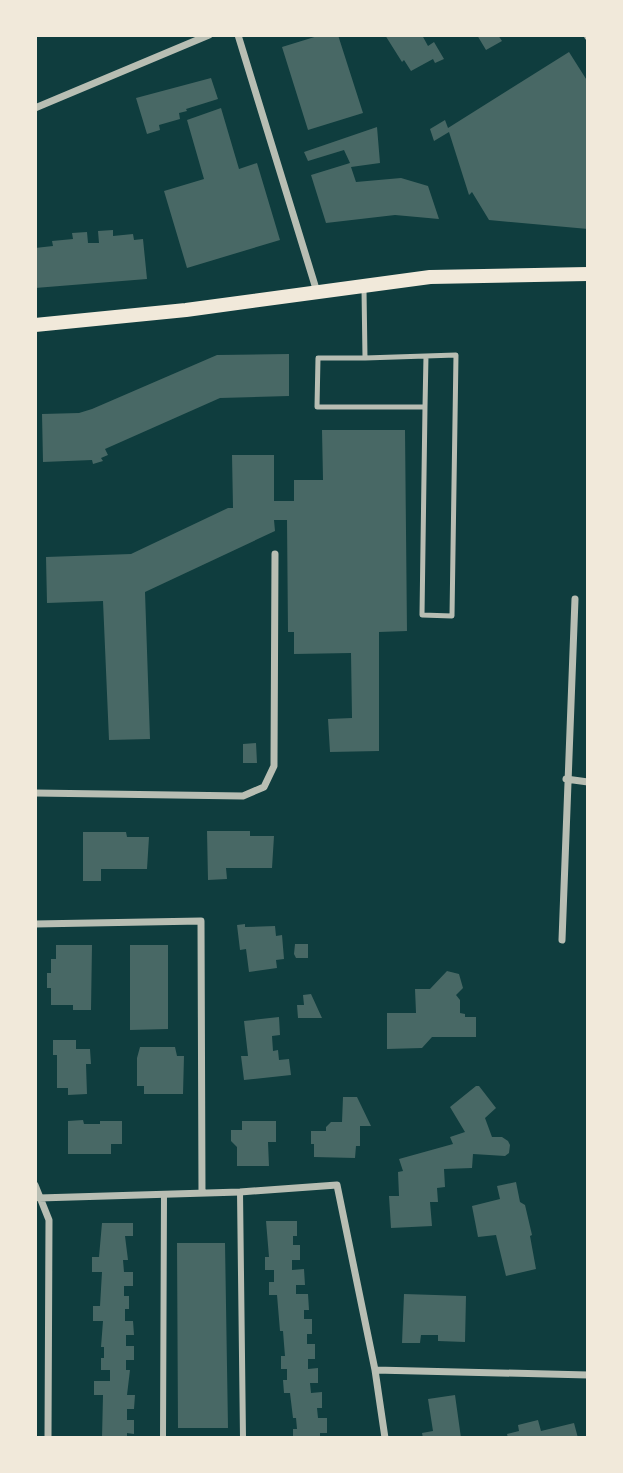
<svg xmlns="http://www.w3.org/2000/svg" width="623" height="1473" viewBox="0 0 623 1473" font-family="Jost,sans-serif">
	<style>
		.building { fill: #486865 }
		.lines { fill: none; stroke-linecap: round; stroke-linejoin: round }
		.service { stroke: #b8beb3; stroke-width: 5 }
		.pedestrian { stroke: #b8beb3; stroke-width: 6 }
		.minor { stroke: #b8beb3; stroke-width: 7 }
		.secondary { stroke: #f1e9da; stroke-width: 14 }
	</style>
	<rect width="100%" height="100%" fill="#0f3d3e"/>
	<path class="building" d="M321,35H338L363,113L308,130L282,47Z
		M385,35H422L428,46L434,42L444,59L435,63L433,59L411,71L404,60L402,62Z
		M477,35H498L502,41L486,50Z
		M569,52L588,82V229L489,220L472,192L469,195L449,132L434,141L430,129L445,120L448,128Z
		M211,78L218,99L186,109L187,111L179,113L180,119L159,125L160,130L147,134L136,98Z
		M221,108L239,169L257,163L280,240L187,268L164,191L204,179L187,120Z
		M377,127L380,163L351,167L356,182L401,178L428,186L439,219L395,215L326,223L311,175L350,163L344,150L308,161L304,152Z
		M113,230V236L133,234L134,240L143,239L147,279L35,288V248L53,246L52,241L73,239L72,233L87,232L88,243H99L98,231Z
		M289,354V396L220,398L105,449L108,455L101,458L103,461L93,464L92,460L43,462L42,414L79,413L92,409L217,355Z
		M322,430H405L407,631L379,632V751L330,752L328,719L352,718L351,653L294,654V632H288L287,520H274L275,531L145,592L150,739L109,740L103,601L47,603L46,557L131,554L228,508H233L232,455H274V501H294V480H323Z
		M256,743L257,763H243V744Z
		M207,831H250V836H274L272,868H226L227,879L208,880Z
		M83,832H126L127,837H149L147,869H101V881H83Z
		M245,924V927L275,926L276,936L282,935L284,959L276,960L277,968L249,972L246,949L240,950L237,925Z
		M295,944H308V958H296L294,954Z
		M56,945H92L91,1010H73V1005H51V988H47V973H51V959H56Z
		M130,945H168V1029L130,1030Z
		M447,971L459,974L463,988L456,995L460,1000V1013L465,1014V1017H476V1037H432L422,1048L387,1049V1013H416L415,989H430Z
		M311,994L322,1018H298L297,1005H304L303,995Z
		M279,1017L280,1035L272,1036L273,1051L278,1050L279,1060L289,1059L291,1075L244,1080L241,1056H248L244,1021Z
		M53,1040H76V1049H90L91,1064H86L87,1094L68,1095V1088H57V1055H53Z
		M140,1047H175L177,1056H184L183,1094H144V1086H137V1058Z
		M476,1086H479L496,1108L485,1118L492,1137H502L508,1141L510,1145L509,1153L505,1156L473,1154L472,1168L444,1169L445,1187L437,1188L438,1202H430L432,1226L391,1228L389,1196H399L398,1172L403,1171L399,1159L453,1144L450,1137L465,1132L450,1107Z
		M343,1097H357L371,1126H360V1146H356L355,1158L314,1157V1144H311V1131H326V1127L331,1122H342Z
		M83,1120L84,1124H100V1121H122V1144H111V1154H68V1121Z
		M242,1121H276V1142H268L269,1166H237V1147L231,1141V1130H242Z
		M516,1182L520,1202L525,1205L532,1235L530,1236L536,1269L506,1276L496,1235L478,1237L472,1206L500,1199L497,1186Z
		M266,1221H297V1236H293V1245H300V1260H292V1270L304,1269L305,1285H296V1294H308L309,1310H304V1319H312V1334H307V1344H315V1359H308V1369L318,1368V1383H310L311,1393L322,1392V1408H317L318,1418H327V1433H320V1438H293V1429H297L296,1418H293L290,1393H284L283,1380H287V1369H281V1356H285L284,1344L283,1331H280L277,1295H269V1282H274V1270H265V1257H269Z
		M102,1223H133V1236H125L128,1260H123L124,1272H133V1286H124V1296H129V1309H125V1321H133L134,1335H126V1346H134V1360H126V1370H130L127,1395H135L134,1409H127V1420H134V1434L127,1433V1438H102L103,1395H94V1381H110V1370H101V1358H104V1347H101L103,1321H93V1306H100L102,1272H92V1257H99Z
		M177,1243H225L228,1428H178Z
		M404,1294L466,1296L465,1342L438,1341V1335H421L420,1343H402Z
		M455,1395L461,1438H423L422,1433L433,1431L428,1399Z
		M538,1420L541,1431L574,1423L578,1438H508L507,1434L519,1431L518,1425Z"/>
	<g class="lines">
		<path class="service" d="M364,289L365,358H318L317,407H425L422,615L452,616L456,355L365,358
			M425,407L426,356"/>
		<path class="pedestrian" d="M240,1192L243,1438
			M163,1438L164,1194"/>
		<path class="minor" d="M238,35L317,292
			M587,35L588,37
			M35,108L209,35
			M566,779L588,782
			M35,793L243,796L264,787L274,766L275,554
			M35,924L201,921L202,1193
			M562,940L575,599
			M35,1185L49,1220L48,1438
			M39,1198L240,1192L337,1185L375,1370L385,1438
			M375,1370L588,1375"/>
		<path class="secondary" d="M35,325L186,310L430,277L588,274"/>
	</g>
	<rect width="623" height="1473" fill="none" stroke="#f1e9da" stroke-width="74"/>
</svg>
